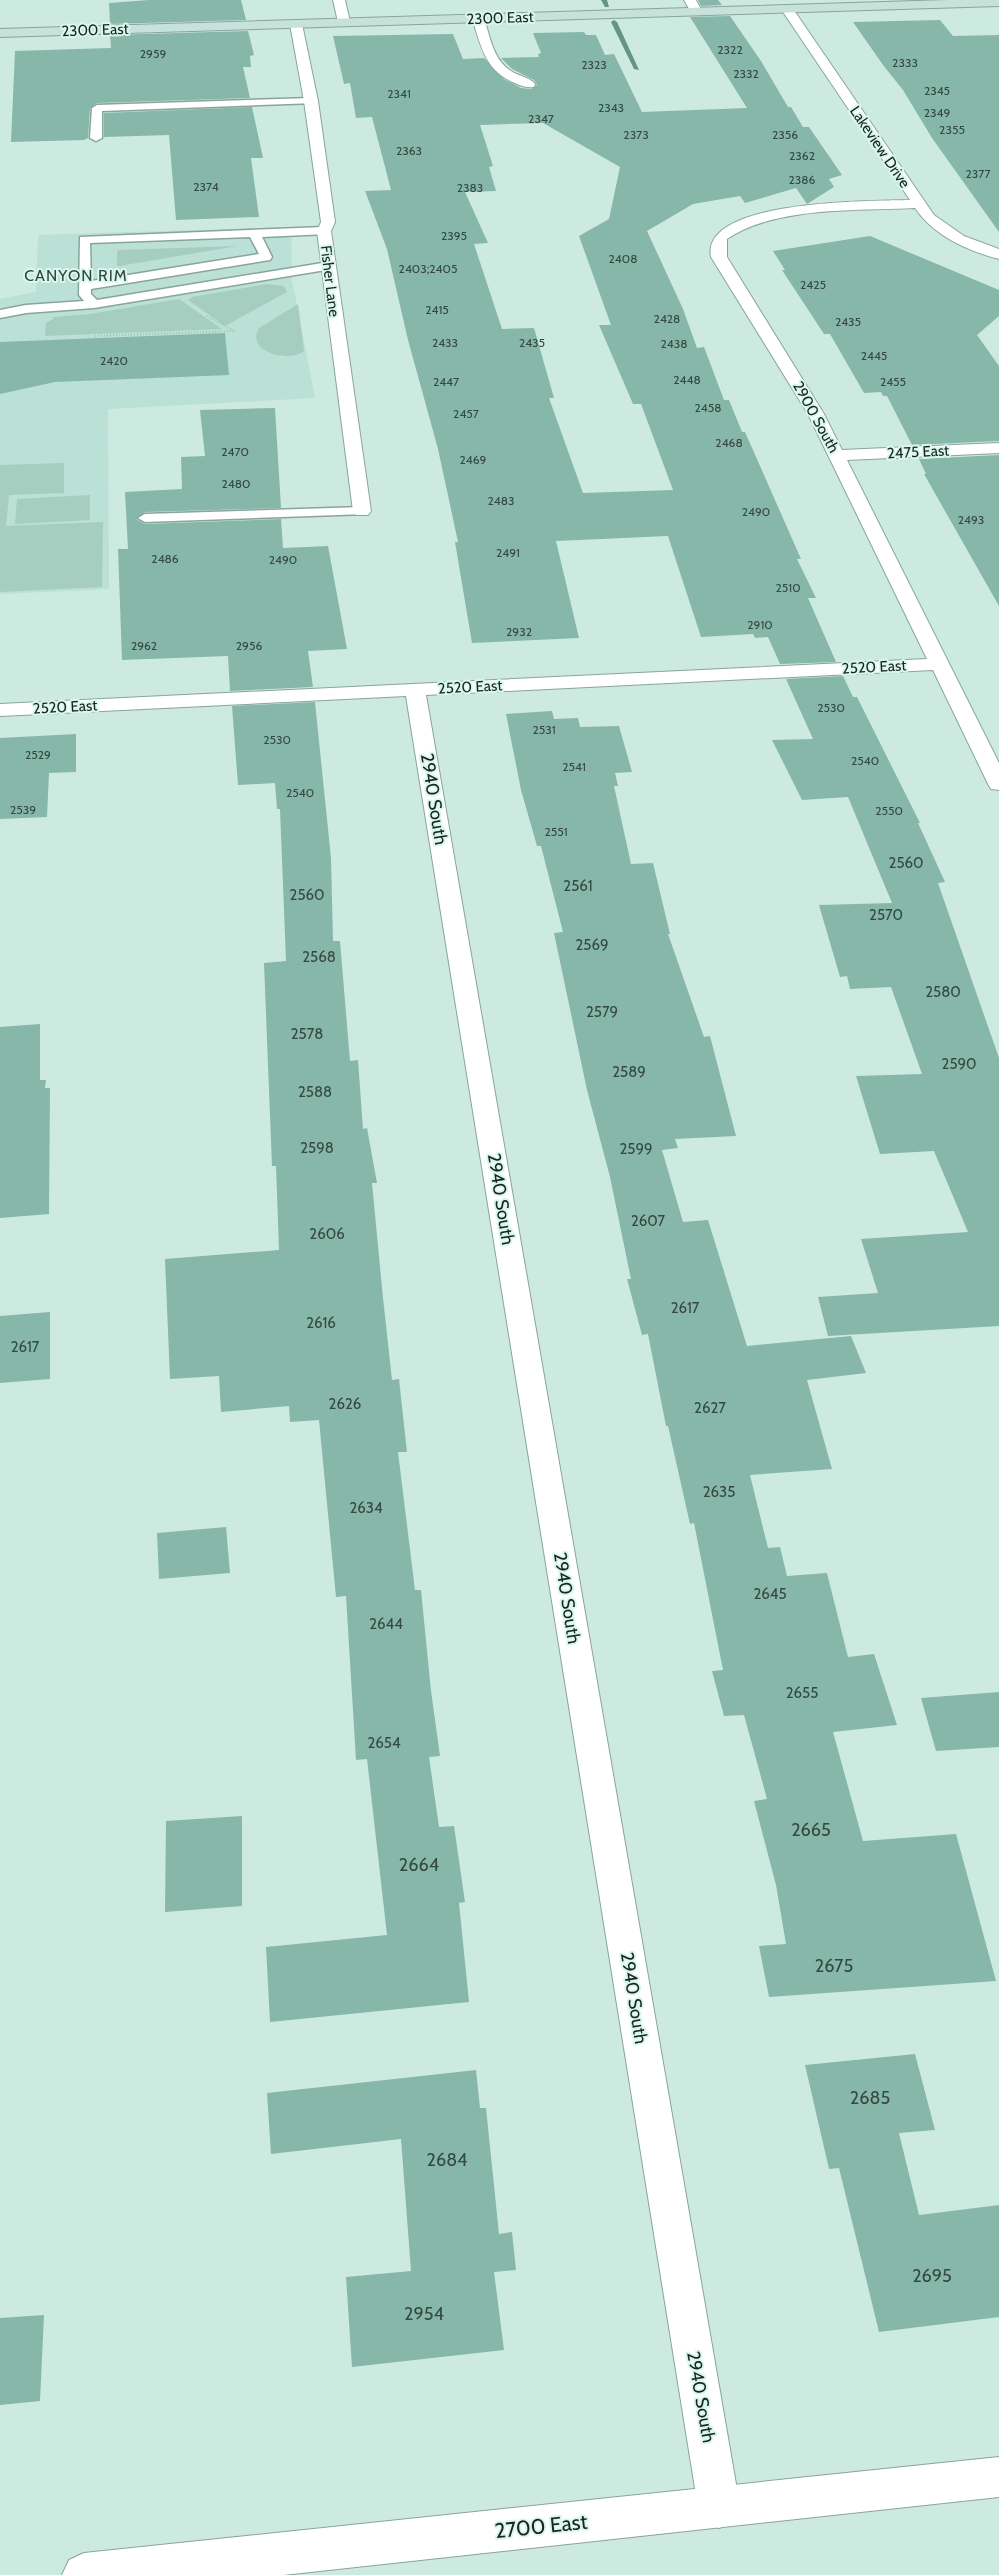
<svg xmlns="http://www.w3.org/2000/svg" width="999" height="2575" viewBox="0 0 999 2575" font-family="Cabin,sans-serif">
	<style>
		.built { fill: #bbe0d5 }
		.green { fill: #a5cdc0 }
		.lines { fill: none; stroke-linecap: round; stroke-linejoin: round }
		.stream { fill: #659486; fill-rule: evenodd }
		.building { fill: #87b7a8; fill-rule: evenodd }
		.service-casing { stroke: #89a49c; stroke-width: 3 }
		.minor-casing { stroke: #89a49c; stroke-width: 2 }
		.tertiary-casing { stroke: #89a49c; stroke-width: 2 }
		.secondary-casing { stroke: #89a49c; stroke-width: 2 }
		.path { stroke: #8ca29b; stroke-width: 2; stroke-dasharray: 0.5 2.5; stroke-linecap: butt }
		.service { fill: #fff; fill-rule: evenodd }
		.minor { fill: #fff; fill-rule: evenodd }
		.tertiary { fill: #fff; fill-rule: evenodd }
		.secondary { fill: #c7e2db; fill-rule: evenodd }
		.labels { text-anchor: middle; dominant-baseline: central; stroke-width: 4; stroke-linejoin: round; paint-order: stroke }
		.far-number-label { font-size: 12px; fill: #354943 }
		.far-street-label { font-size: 15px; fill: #1a2421; stroke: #daf7ee }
		.number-label { font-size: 15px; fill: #354943 }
		.far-neighbourhood-label { font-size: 16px; letter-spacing: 1px; fill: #2e473f; stroke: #daf7ee }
		.street-label { font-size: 18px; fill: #1a2421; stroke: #daf7ee }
		.near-number-label { font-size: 18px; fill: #354943 }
		.near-street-label { font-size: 21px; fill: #1a2421; stroke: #daf7ee }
	</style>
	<rect width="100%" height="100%" fill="#cdeae1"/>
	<path class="built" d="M291,227L292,280L315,398L108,409L109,589L0,594V299L36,292L38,235Z"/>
	<path class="green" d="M238,246L119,266H117V251L119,250Z
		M267,284L284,286L287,292L225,326L188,300L192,297Z
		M179,299L222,329L45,336L46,323L53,319V317L90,314Z
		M298,304L304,351C289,363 245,352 259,328Z
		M64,463V493L9,495L6,526L103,522L102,587L0,592V465Z
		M90,495V520L15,524L17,499Z"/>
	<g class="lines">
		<path class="stream" d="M601,0H607L609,7H605Z
			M614,20L617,22L639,70L634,69L611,22Z"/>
	</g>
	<path class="building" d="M149,0H241L246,20L110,24L109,3Z
		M698,0H718L722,5L701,6Z
		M730,16L761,61L788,107H791L803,127H809L842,175L829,179L834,187L807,204L796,188L745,203L740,196L693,204L647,231L683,309L697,348L704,347L724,400H729L742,432H745L801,559H797L816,598H808L836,662L780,664L768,637L755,638L753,634L701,637L668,536L556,541L579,638L472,643L455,542H458L438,449L408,340L387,249L365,191L391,190L372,117L356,118L350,83L344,84L333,36L453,34L463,59L484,58L504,79L521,88L531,89L537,85L534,80L512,69L501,58L539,57L538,54L541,53L533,33L584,32L586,35H596L605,55L614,54L642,112L747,108L690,17ZM543,123L620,167L609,219L579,236L611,325H599L633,404H641L673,490L583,493L549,398H554L534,328L502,329L474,244L488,243L465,192L496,191L489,167L493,166L480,125Z
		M940,20L953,36L999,35V232L932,138L903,90L883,65L853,22Z
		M248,31L254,55L250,56L251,67H243L250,98L97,103L90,108L88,138L84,140L11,142L15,51L111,48L110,35Z
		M252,107L263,158H251L259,217L176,220L169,135L104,137V113Z
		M870,236L999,290V316L977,335L999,366V441L912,445L887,396H883L881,392L864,393L830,334H824L782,270H785L773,251Z
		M225,333L229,375L55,382L0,394V342Z
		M275,408L281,508L145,512L136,519L145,524L281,519L283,548L328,546L347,649L308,651L313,687L230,691L228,656L122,660L118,549H128L125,492L182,489L181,457L205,456L200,410Z
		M999,455V606L924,474H926L919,459Z
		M843,676L853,697H857L920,823H918L945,882L938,883L999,1058V1326L828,1336L818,1297L878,1293L861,1239L968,1232L934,1151L880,1154L856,1076L922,1074L891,987L850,989L847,976L840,977L819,905L892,903L848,797L802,800L772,740L813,739L786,679Z
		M315,702L331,858L333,941H340L350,1061L358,1060L363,1129L367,1128L377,1183H372L383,1298L392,1380L399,1379L407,1452H398L415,1590H421L431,1691L440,1756L429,1757L439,1827L454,1826L465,1902L459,1903L469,2002L270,2022L266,1947L387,1935L367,1759L356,1760L346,1596L336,1597L319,1420L290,1422L289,1406L221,1412L219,1376L170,1379L165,1259L279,1250L276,1166H272L264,963L286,961L280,809H277L275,783L238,785L232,706Z
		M552,711L554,719L578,718L580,727L619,726L632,772L615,773L618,786H614L631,864L653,863L670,934H668L704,1037L710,1036L736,1136L675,1139L678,1148L662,1150L683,1222L708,1220L747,1346L851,1336L866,1373L807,1380L832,1469L750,1475L768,1548L780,1547L787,1576L827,1573L848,1657L874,1654L897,1725L833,1732L863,1841L956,1834L996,1981L769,1997L759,1946L786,1944L776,1885L754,1801L767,1799L744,1715L724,1716L712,1671L723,1670L694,1523L690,1524L668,1426H666L648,1334L642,1335L627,1279H631L610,1177L587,1090L554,933L563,932L541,846H537L521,790L506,714Z
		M76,734V772L49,773L47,817L0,819V738Z
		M40,1024V1080H46L45,1088H50L49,1214L0,1218V1027Z
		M50,1312V1379L0,1383V1316Z
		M226,1527L230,1573L159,1579L157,1533Z
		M999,1692V1747L936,1751L921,1698Z
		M242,1816V1906L165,1912L166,1821Z
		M915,2054L935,2130L899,2133L919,2215L999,2205V2317L879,2332L839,2168L829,2169L805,2065Z
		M476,2070L480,2108H486L499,2234L512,2232L516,2270L494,2272L504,2350L352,2367L346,2277L411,2271L401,2139L271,2154L267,2093Z
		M44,2315L40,2401L0,2405V2318Z"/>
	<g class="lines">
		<defs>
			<path id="service" d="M311,98L316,101L315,103L102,111V138L96,141L90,138L92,108L97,105Z
				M324,227L328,228V234L262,237L272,257L270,260L91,289V294L97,300L328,262L332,263L334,266L332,269L94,308L26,313L0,318V310L26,305L84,301L79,295L80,237ZM250,237L259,254L91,281L90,243Z
				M362,507L367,508L369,511L367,514L145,522L138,518L145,514Z"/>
			<path id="minor" d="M333,0H345L350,22L348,25L344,26L338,22Z
				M684,0H696L702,11L700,14H692Z
				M787,5L791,6L934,215L964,236L999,249V259C968,251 934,236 915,208C858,211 776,206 727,239V257L824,414L842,450L999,443V453L847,460L999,763V790L991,789L988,784L933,670L426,695L740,2507L734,2522L719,2528L704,2522L698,2507L406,696L0,716V704L927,659L808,414L711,257C700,199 873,201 910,200L781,9Z
				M478,14L484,18C490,36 493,60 511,71C518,76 530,77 535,84L534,87C527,88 521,86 515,83C485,71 481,46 472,18Z
				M296,20L302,24L318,101L335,222L331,231L371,511L368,515H356L353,511L317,231L321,222L304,101L290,24Z"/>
			<path id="tertiary" d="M999,2457V2497L283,2575H62L69,2560L84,2553Z"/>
			<path id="secondary" d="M948,0H999V6L0,37V29Z"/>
		</defs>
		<use href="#service" class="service-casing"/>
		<use href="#minor" class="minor-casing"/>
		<use href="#tertiary" class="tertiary-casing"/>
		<use href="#secondary" class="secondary-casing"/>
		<path class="path" d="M207,316L234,331
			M95,336L235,331"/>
		<use href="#service" class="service"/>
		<use href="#minor" class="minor"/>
		<use href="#tertiary" class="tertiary"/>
		<use href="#secondary" class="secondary"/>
	</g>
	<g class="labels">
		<g class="far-number-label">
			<text x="730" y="49">2322</text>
			<text x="153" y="53">2959</text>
			<text x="905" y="62">2333</text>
			<text x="594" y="64">2323</text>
			<text x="746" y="73">2332</text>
			<text x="937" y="90">2345</text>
			<text x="399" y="93">2341</text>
			<text x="611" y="107">2343</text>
			<text x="937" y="112">2349</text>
			<text x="541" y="118">2347</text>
			<text x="952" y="129">2355</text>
			<text x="636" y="134">2373</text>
			<text x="785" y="134">2356</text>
			<text x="409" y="150">2363</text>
			<text x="802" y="155">2362</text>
			<text x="978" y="173">2377</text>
			<text x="802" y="179">2386</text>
			<text x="206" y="186">2374</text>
			<text x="470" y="187">2383</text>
			<text x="454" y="235">2395</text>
			<text x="623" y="258">2408</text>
			<text x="428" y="268">2403;2405</text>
			<text x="813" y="284">2425</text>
			<text x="437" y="309">2415</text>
			<text x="667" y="318">2428</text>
			<text x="848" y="321">2435</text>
			<text x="445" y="342">2433</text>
			<text x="532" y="342">2435</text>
			<text x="674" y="343">2438</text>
			<text x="874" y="355">2445</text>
			<text x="114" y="360">2420</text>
			<text x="687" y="379">2448</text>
			<text x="446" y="381">2447</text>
			<text x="893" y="381">2455</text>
			<text x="708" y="407">2458</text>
			<text x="466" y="413">2457</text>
			<text x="729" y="442">2468</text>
			<text x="235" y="451">2470</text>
			<text x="473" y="459">2469</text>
			<text x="236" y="483">2480</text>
			<text x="501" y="500">2483</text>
			<text x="756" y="511">2490</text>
			<text x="971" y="519">2493</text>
			<text x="508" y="552">2491</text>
			<text x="165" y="558">2486</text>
			<text x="283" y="559">2490</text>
			<text x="788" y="587">2510</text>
			<text x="760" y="624">2910</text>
			<text x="519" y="631">2932</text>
			<text x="144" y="645">2962</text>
			<text x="249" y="645">2956</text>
			<text x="831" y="707">2530</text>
			<text x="544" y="729">2531</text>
			<text x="277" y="739">2530</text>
			<text x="38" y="754">2529</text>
			<text x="865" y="760">2540</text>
			<text x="574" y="766">2541</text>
			<text x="300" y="792">2540</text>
			<text x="23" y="809">2539</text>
			<text x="889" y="810">2550</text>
			<text x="556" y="831">2551</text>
		</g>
		<g class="far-street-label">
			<text transform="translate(500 18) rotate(-2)">2300 East</text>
			<text transform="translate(95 30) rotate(-2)">2300 East</text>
			<text transform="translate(880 147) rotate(56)">Lakeview Drive</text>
			<text transform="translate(330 281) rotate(83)">Fisher Lane</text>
			<text transform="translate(816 417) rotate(61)">2900 South</text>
			<text transform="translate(918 452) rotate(-3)">2475 East</text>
			<text transform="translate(874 667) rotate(-3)">2520 East</text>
			<text transform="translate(470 687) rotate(-3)">2520 East</text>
			<text transform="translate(65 707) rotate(-3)">2520 East</text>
		</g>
		<g class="number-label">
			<text x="906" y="863">2560</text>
			<text x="578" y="886">2561</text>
			<text x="307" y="895">2560</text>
			<text x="886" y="915">2570</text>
			<text x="592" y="945">2569</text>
			<text x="319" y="957">2568</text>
			<text x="943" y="992">2580</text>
			<text x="602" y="1012">2579</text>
			<text x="307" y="1034">2578</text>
			<text x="959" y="1064">2590</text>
			<text x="629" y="1072">2589</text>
			<text x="315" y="1092">2588</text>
			<text x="317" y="1148">2598</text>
			<text x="636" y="1149">2599</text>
			<text x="648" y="1221">2607</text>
			<text x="327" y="1234">2606</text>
			<text x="685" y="1308">2617</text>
			<text x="321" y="1323">2616</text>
			<text x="25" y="1347">2617</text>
			<text x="345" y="1404">2626</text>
			<text x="710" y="1408">2627</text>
			<text x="719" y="1492">2635</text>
			<text x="366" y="1508">2634</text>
			<text x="770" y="1594">2645</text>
			<text x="386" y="1624">2644</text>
			<text x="802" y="1693">2655</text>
			<text x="384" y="1743">2654</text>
		</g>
		<g class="far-neighbourhood-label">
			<text x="76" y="275">CANYON RIM</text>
		</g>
		<g class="street-label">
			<text transform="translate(434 799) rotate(81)">2940 South</text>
			<text transform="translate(501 1199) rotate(81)">2940 South</text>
			<text transform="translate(567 1598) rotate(81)">2940 South</text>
			<text transform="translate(634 1998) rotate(81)">2940 South</text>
			<text transform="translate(701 2397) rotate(80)">2940 South</text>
		</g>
		<g class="near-number-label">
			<text x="811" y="1830">2665</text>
			<text x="419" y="1865">2664</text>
			<text x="834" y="1966">2675</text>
			<text x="870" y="2098">2685</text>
			<text x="447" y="2160">2684</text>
			<text x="932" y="2276">2695</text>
			<text x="424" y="2314">2954</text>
		</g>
		<g class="near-street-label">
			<text transform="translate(541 2526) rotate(-6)">2700 East</text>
		</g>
	</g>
</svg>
